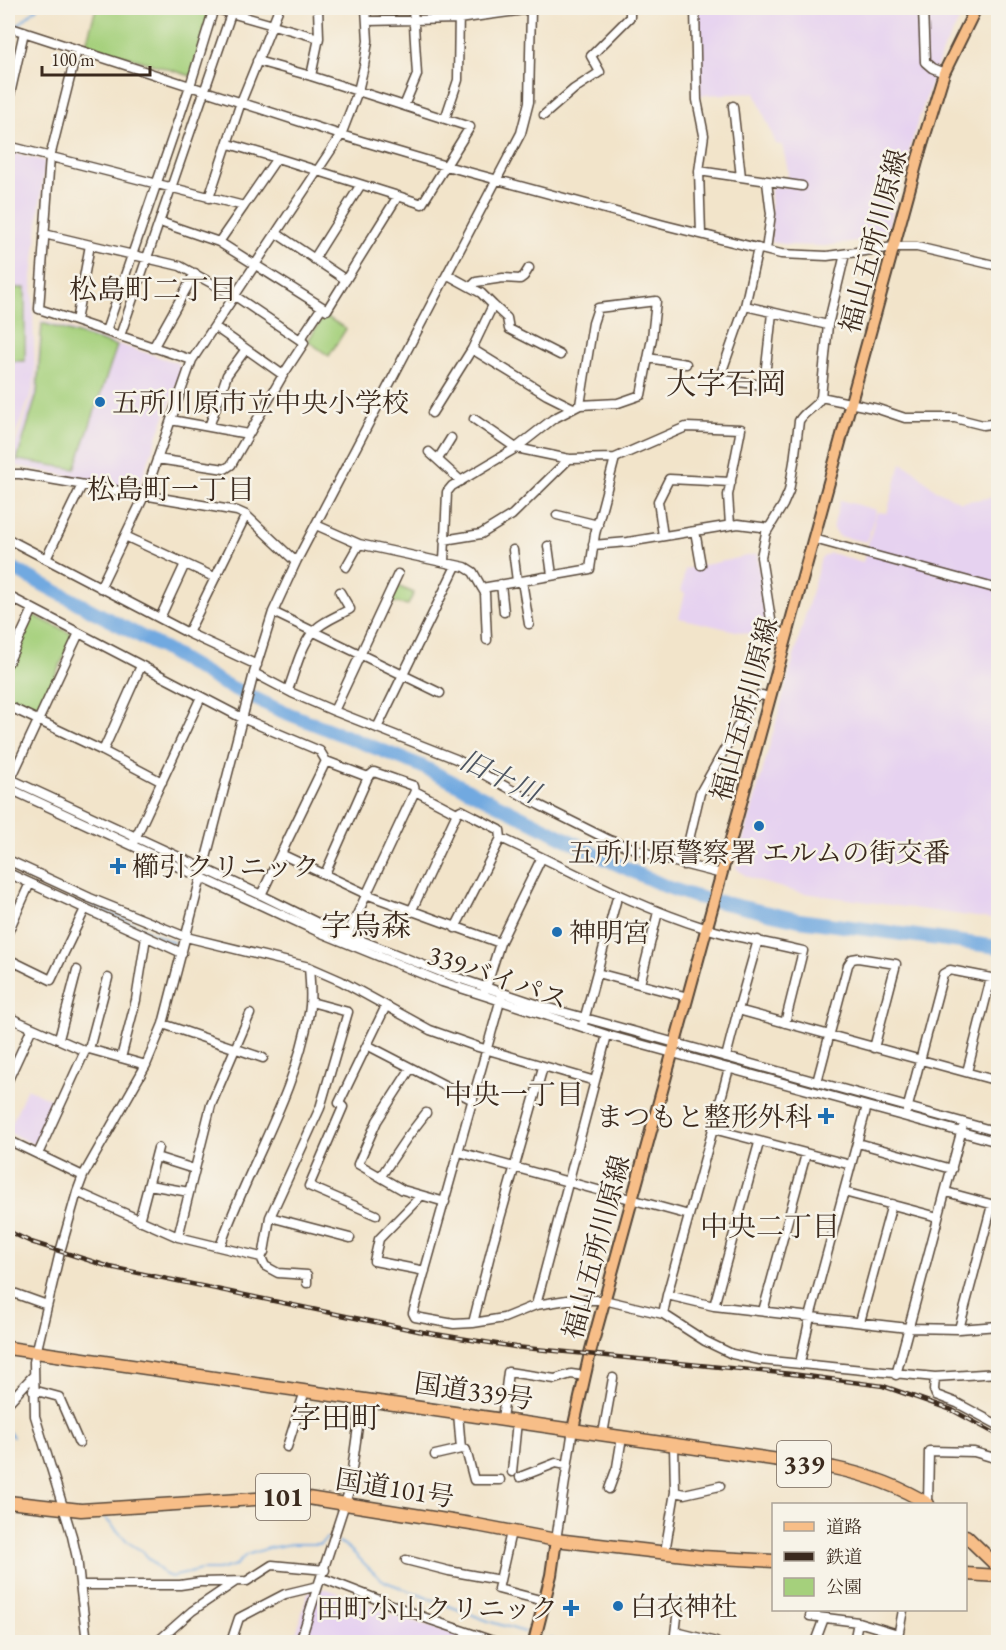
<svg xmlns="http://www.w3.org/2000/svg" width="1006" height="1650" viewBox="0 0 1006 1650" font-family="'EB Garamond','Noto Serif JP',serif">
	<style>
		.built { fill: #e6d2f0 }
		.green { fill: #a5d07c; stroke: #707d4d; stroke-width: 1.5 }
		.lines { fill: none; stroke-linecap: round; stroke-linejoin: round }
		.stream { stroke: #71a9e0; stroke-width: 2 }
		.river { stroke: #71a9e0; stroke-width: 14 }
		.minor-casing { stroke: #564638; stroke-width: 11 }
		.major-casing { stroke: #564638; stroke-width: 14 }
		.highway-casing { stroke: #564638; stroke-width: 15 }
		.minor { stroke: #fff; stroke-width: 8 }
		.major { stroke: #f7be88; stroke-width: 10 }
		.highway { stroke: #f7be88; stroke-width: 12 }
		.rail-casing { stroke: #3b2a1e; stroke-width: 4.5 }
		.rail { stroke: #f7f3e8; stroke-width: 2; stroke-dasharray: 7; stroke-linecap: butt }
		.poi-dot { fill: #1f6fb2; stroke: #f7f3e8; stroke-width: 2 }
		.labels { text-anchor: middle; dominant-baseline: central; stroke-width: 5; stroke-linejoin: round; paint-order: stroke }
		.shield { fill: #f7f3e8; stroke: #73665b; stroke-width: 1.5 }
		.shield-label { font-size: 26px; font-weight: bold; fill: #3b2a1e }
		.street-label { font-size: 27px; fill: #3b2a1e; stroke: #f7f3e8 }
		.poi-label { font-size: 27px; fill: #3b2a1e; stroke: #f7f3e8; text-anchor: start }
		.neighbourhood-label { font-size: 28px; fill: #3b2a1e; stroke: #f7f3e8 }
		.water-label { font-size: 28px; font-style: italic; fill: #4e5662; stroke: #f7f3e8 }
		.quarter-label { font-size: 30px; fill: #3b2a1e; stroke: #f7f3e8 }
	</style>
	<rect width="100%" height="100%" fill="#f7f3e8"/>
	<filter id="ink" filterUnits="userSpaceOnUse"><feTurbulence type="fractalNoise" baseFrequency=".0167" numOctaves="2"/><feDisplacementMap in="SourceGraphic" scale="12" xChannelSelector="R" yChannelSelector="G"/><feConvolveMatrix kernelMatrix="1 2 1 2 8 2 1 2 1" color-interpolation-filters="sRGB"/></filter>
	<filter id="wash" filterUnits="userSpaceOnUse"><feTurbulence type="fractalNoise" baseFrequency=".008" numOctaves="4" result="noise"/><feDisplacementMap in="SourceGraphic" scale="24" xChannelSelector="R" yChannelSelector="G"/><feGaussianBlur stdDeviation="1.35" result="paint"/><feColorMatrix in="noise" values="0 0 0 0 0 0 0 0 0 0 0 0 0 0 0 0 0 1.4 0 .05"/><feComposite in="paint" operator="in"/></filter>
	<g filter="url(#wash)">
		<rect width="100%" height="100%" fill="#f2e4ca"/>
		<path class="built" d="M697,8H966L942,52L916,127L887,232L879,238L825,246L789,245L771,242V185L787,187L788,170L782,145L776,144L755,93L700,95Z
			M8,152L45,161L32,277L35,376L33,389L8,454Z
			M41,320L178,363L182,371L140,483L135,489L8,464L35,389Z
			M901,463L912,469L936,490L961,502L994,497L998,480V920L797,892L761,882L746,876L736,868L821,558L830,553L863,562L877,512L887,513Z
			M840,500L876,510L867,542L838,536L833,528Z
			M757,554L771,639L679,618L685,593L681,591L685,569Z
			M27,1088L58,1103L39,1143L35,1145L8,1132Z
			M321,1589H327L368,1603L385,1613L482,1642H294L308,1592Z"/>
		<path class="green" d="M96,8H203L210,10L191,76L86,44Z
			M8,288H25V361H8Z
			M324,315L346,329L329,356L308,341Z
			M42,323L117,346L75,469L17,460L37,394Z
			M397,586L414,593L408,605L389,602Z
			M33,615L74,635L37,715L8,702V671Z"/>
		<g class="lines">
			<path class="stream" d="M15,28L37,8
				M8,865L174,943
				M8,1431L13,1437
				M105,1518L129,1543L142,1551L164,1574L171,1577L201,1570H218L236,1565L246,1555L269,1548L292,1544H320L327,1538
				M339,1542C355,1549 368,1572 386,1582L491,1622L525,1632
				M550,1639L560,1642"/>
			<path class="river" d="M8,566L159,646L222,683L279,710L419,765L608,860L667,887L693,896L799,920L998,947"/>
		</g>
	</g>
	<g filter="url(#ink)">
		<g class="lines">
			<defs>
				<path id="minor" d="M213,8L319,38
					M695,8L697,100L704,135L699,171L701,234
					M923,8L925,62L932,68L944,73
					M367,21L458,19L531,9
					M8,27L341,135L446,166L664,225L781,254L827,256L894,247H917L998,266
					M77,50L50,157L39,309L192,360
					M257,61L311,76L445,119
					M311,76L319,38L318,8
					M8,103L24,32
					M404,106L417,75L413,8
					M733,106L741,177
					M544,115L574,89L600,72L591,56L630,17V8
					M229,144L277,158
					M8,146L244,206L277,158L398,196
					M699,171L802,186
					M209,198L241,102L279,8
					M160,222L219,242L327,310L398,196L422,204L470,127L445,119L458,80L459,8
					M276,233L346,280
					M44,234L180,266L235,296L300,340
					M219,242L244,206
					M758,248L745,306L721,374L722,380L764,385L772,313
					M766,250L771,214L767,182
					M314,259L360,186
					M448,275L481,293L493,305L472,349L547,395L573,408
					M471,287L476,282L503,278L520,279L524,276L529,268
					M656,301L652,338L641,395L618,403L580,405L593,323L598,308Z
					M493,305L507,318L509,329L560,355
					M745,306L828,325
					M76,321L90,245
					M215,327L283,375
					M106,331L190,86L214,8
					M120,336L233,8
					M153,348L195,273
					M648,358L686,364
					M821,397L878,409L905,418H955L983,425L998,423
					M432,413L472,349
					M171,420L248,434
					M209,427L227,375L246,349
					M429,452L461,481
					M615,458L686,427L741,429L728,495L730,525
					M157,459L225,469L231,465L283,375L304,343L300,340L322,307
					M438,459L451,438
					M8,474H20L237,511L246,515L296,562
					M557,515L598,525
					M316,525L359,544L465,567L473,572L482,588L590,569L595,534L615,458L569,459L516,448L474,419
					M695,531L701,565
					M125,536L214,577
					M663,536L658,501L669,479L731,482
					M8,539L188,633L257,665
					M814,539L998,589
					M444,540L481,534L512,515L569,459
					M593,545L628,542L738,524L769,528
					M548,546L552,575
					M513,550L517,581
					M46,559L82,485
					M444,562L447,492L452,486L516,448L553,419L580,405
					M346,567L359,544
					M522,581L529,624
					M501,584L504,612
					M100,588L145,494L192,360L341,135L358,91L364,66L368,41L366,8
					M482,588L485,593L487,640
					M8,596L242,718L320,751L326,761
					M273,612L440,693
					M160,618L185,564
					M188,633L246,515
					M787,634L778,632L772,626L761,557L766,533L783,505L789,491L794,462L799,421C804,411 816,408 821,397L828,325L845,254
					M8,663L33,609
					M254,673L292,693L334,711L456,759L539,805L609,840L667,860L722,874
					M288,690C295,672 300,648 313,632C321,622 338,616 350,609L340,592
					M8,706L103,751L162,782
					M334,711L398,574
					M377,728L456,566
					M103,751L141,666
					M368,777L374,772L414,786L415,791
					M8,778L261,895L322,925L446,974L545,1007L998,1132
					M8,785L79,633
					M8,788L319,932L442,982L607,1035L998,1142
					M457,813L461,810L500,830L501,838
					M134,841L201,697
					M281,854L366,894L500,943
					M8,860L90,898L186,937L309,967L341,981L430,1030L478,1047L595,1081L536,1305
					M683,865L700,793L754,697L762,695L770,698
					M8,873L182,953
					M261,895L326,761L368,777L325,874
					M455,928L501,838C568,869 634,906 705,928C737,938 771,943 803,951L785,1023
					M8,932L30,883
					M347,936L415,791L457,813L411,912
					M758,940L738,1010L998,1081
					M8,959L51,980L85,909
					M597,973L688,997
					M640,984L658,912
					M485,991L500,943L541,859
					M501,998L413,1313L415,1317L454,1324L473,1323L504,1318L536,1305L567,1300H604L663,1314L705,1341L732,1354L760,1360L935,1377L998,1373
					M386,1006L367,1045L473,1100
					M8,1017L85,1051L89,1049L146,1065
					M163,1024L263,1058
					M583,1024L618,894
					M59,1039L77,970
					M367,1045L339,1103L343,1107L309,1186L376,1215
					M89,1049L108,978
					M726,1057L738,1010
					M121,1058L136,1000L146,937
					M411,1068L377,1121L358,1164L403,1190L445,1202
					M8,1080L32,1028
					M595,1081L607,1035
					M817,1082L848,965L852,959L858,958L896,964L874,1048
					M907,1110L943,974L950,970L991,978L967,1072
					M713,1129L729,1068
					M8,1140L83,1176
					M858,1143L952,1169
					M459,1152L689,1215
					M38,1154L85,1051
					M156,1157L194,1169
					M851,1165L867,1106
					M381,1176L406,1139L426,1113
					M149,1185L189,1192
					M77,1192L178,1237L261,1257L264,1252L270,1217L320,1108L348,1012L311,1002
					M844,1192L938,1217
					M946,1192L998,1206
					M421,1196L379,1239L374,1261L425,1271
					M270,1217L350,1238
					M139,1221L158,1148
					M178,1237L211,1105L250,1014
					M220,1247C247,1168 295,1096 309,1013C312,998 310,982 309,967
					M261,1257L265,1266L278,1273L307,1275V1283
					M8,1291L47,1305
					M714,1306L759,1143
					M763,1311L806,1154
					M663,1314L667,1295
					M860,1322L892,1204
					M473,1323L493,1243L543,1067
					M959,1329L992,1205
					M800,1363L810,1317L851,1165L713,1129L667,1295L714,1306L908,1328L959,1329L998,1326
					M995,1374L998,1360
					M896,1375L962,1129
					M935,1377L934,1390L936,1395L957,1403L998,1425
					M33,1390L59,1397L79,1443
					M8,1403L33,1376
					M458,1413L461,1449L466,1450L474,1480H500
					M502,1419L508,1372L555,1379L571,1374L585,1376
					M603,1434L613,1378
					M287,1447L305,1391
					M435,1455L461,1449
					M512,1472L517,1421
					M520,1477L556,1463L567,1465
					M609,1489L617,1467L622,1437
					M675,1492L684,1494L720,1486
					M928,1504L929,1451L974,1452L998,1459
					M511,1532L498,1589L544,1601
					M556,1540L573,1429
					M665,1552L675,1492L674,1445
					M406,1560L449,1571L500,1580
					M322,1578L431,1620L496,1642
					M80,1585H180L200,1582L247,1581L272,1565L325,1570
					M810,1616L858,1622L898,1634
					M676,1632L716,1642
					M87,1642L77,1558L72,1536L35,1416L34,1362L60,1252L77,1192L83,1176L146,1065L163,1024L254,673L273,612L296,562L521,133L529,102L531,8
					M157,1642L192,1611L235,1582
					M231,1642L239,1618L285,1594L318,1586L349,1491L362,1398
					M300,1642L318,1586
					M674,1642L679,1601
					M815,1642L824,1618
					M854,1642L858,1622
					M897,1642L903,1610"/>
				<path id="major" d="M573,1429L590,1353L918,158L944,73L976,8
					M534,1642L551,1575L556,1540"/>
				<path id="highway" d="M8,1348L834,1468C868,1475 899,1486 928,1504
					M8,1502L81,1510L285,1497L308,1498L477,1525L556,1540L702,1557L774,1561
					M966,1536L998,1567
					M966,1574L998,1576"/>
			</defs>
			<use href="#minor" class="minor-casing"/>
			<use href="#major" class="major-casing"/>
			<use href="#highway" class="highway-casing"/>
			<use href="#minor" class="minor"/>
			<use href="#major" class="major"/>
			<use href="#highway" class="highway"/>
			<defs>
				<path id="rail" d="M8,1231L31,1242L110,1267L423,1332L515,1347L792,1374L883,1386L952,1410L998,1435"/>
			</defs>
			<use href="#rail" class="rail-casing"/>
			<use href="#rail" class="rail"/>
		</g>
	</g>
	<g class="poi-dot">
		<circle cx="100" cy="402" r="6"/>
		<circle cx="759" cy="826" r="6"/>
		<path d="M115 857h6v6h6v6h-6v6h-6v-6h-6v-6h6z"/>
		<circle cx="557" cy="932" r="6"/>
		<path d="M823 1107h6v6h6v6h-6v6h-6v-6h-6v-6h6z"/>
		<circle cx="618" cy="1606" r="6"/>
		<path d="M568 1599h6v6h6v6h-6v6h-6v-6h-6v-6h6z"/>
	</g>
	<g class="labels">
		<g class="shield">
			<rect x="777" y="1441" width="54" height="46" rx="4.5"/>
			<rect x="256" y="1474" width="54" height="46" rx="4.5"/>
		</g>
		<g class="shield-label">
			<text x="804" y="1464">339</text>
			<text x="283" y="1497">101</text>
		</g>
		<g class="street-label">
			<text transform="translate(873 241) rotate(-75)">福山五所川原線</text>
			<text transform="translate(744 709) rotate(-75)">福山五所川原線</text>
			<text transform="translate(498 977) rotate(19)">339バイパス</text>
			<text transform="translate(596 1247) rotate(-75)">福山五所川原線</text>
			<text transform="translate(474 1391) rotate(8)">国道339号</text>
			<text transform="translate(395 1488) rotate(9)">国道101号</text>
		</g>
		<g class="poi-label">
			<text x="112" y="402">五所川原市立中央小学校</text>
			<text x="759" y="852" text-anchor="middle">五所川原警察署 エルムの街交番</text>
			<text x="132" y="866">櫛引クリニック</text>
			<text x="569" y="932">神明宮</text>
			<text x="812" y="1116" text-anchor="end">まつもと整形外科</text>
			<text x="630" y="1606">白衣神社</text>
			<text x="558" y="1608" text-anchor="end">田町小山クリニック</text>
		</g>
		<g class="neighbourhood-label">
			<text x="153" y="289">松島町二丁目</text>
			<text x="171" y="489">松島町一丁目</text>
			<text x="514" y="1094">中央一丁目</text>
			<text x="770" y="1226">中央二丁目</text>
		</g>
		<g class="water-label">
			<text transform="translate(500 776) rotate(26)">旧十川</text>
		</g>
		<g class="quarter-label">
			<text x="726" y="383">大字石岡</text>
			<text x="366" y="925">字烏森</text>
			<text x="336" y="1417">字田町</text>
		</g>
	</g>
	<rect width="1006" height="1650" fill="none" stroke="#f7f3e8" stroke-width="30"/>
	<rect x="772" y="1503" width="195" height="108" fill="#f7f3e8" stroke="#aca397" stroke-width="1.5"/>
	<rect x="784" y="1522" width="30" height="9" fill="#f7be88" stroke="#aca397" stroke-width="1.5"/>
	<text x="826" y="1533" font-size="18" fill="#3b2a1e">道路</text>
	<rect x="784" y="1552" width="30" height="9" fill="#3b2a1e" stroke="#aca397" stroke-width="1.5"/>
	<text x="826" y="1563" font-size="18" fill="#3b2a1e">鉄道</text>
	<rect x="784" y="1578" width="30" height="18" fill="#a5d07c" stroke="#aca397" stroke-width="1.5"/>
	<text x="826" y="1593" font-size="18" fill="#3b2a1e">公園</text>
	<path d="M42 66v9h108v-9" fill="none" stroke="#3b2a1e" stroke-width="3"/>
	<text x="51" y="66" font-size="18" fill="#3b2a1e" stroke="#f7f3e8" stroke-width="4.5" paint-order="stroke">100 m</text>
</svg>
